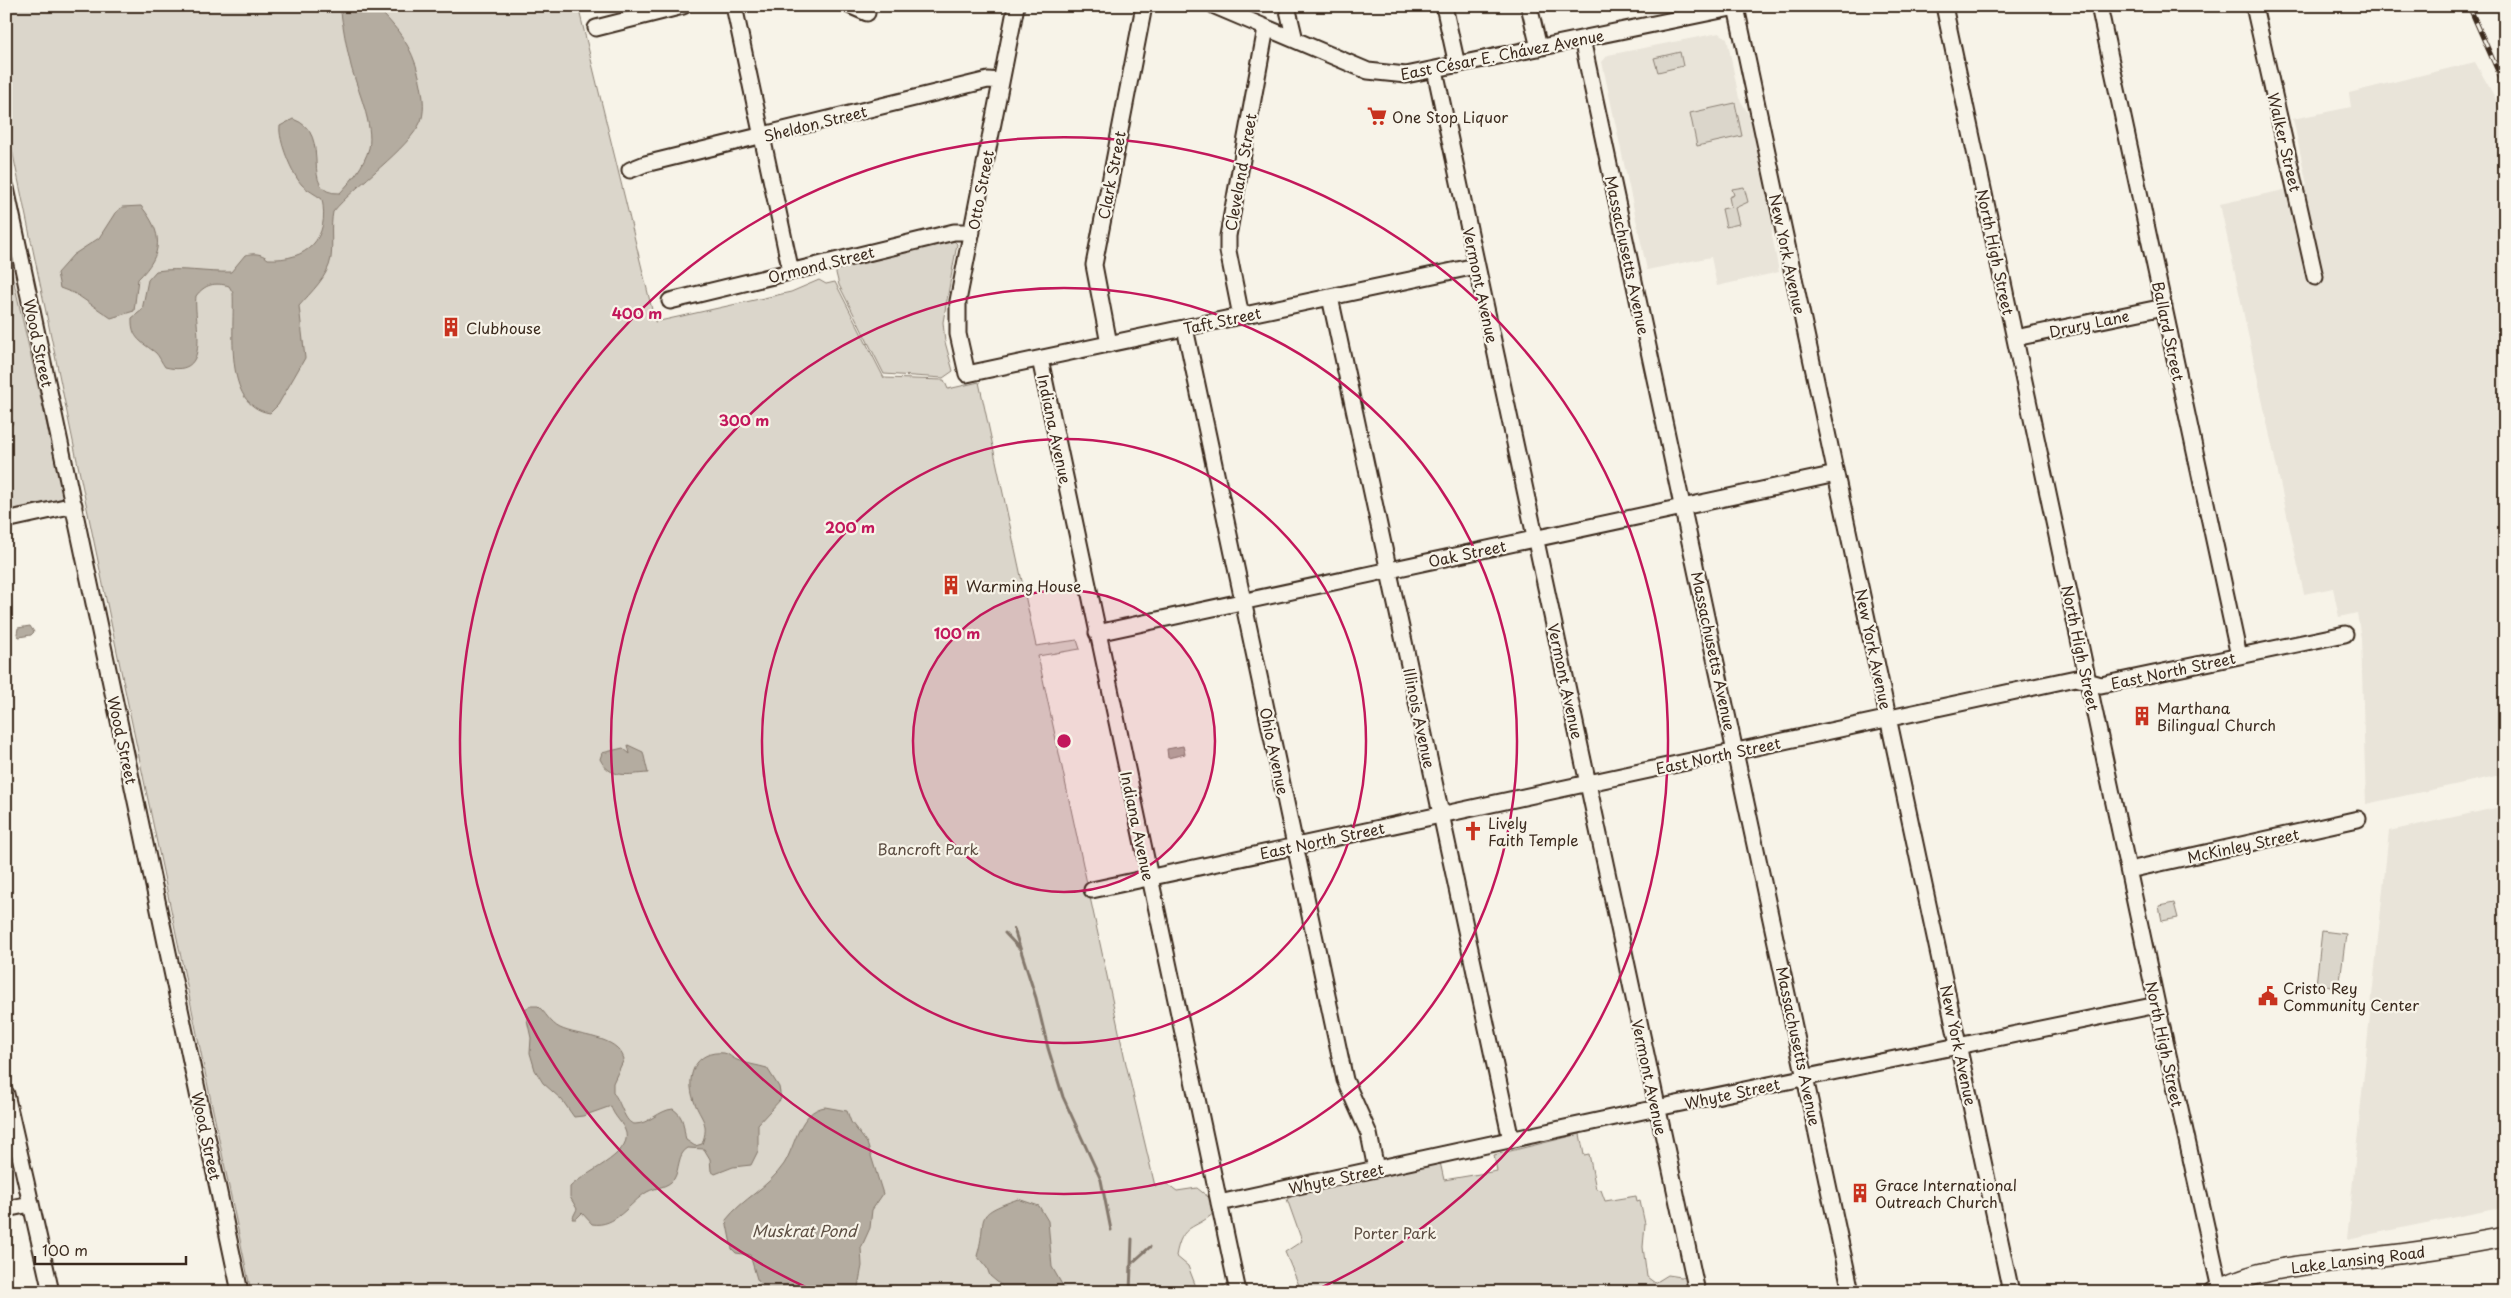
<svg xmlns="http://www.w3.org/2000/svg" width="2511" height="1298" viewBox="0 0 2511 1298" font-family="'Playpen Sans',sans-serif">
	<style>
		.built { fill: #e9e4d9 }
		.green { fill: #dbd6cb; stroke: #8b8074 }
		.water { fill: #b4aca0; stroke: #84786c }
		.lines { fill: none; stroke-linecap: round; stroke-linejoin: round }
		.stream { stroke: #84786c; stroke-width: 3 }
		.minor-casing { stroke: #3b2a1e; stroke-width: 19 }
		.major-casing { stroke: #3b2a1e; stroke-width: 22 }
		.minor { stroke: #f7f3e8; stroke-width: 15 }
		.major { stroke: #f7f3e8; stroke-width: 19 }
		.rail-casing { stroke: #3b2a1e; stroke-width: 5 }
		.rail { stroke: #f7f3e8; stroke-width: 3; stroke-dasharray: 9; stroke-linecap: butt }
		.ring { fill: none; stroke: #c2185b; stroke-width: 2.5 }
		.labels { text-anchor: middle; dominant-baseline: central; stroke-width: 4.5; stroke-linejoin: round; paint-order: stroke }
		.street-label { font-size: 15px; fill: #3b2a1e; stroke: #f7f3e8 }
		.poi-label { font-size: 15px; fill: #3b2a1e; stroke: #f7f3e8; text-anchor: start }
		.park-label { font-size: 15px; fill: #5b4c41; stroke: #f7f3e8 }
		.water-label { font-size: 16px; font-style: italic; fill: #5f5145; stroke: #f7f3e8 }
		.centre { fill: #c2185b; stroke: #f7f3e8; stroke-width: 2.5 }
		.ring-label { font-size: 15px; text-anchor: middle; font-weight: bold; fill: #c2185b; stroke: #f7f3e8; stroke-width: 4.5; stroke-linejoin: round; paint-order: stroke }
	</style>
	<rect width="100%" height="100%" fill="#f7f3e8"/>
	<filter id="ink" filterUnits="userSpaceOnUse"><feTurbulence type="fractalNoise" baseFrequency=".02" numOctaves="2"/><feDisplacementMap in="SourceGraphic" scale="10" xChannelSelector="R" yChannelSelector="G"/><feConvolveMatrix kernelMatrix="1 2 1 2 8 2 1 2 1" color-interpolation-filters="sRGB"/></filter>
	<g filter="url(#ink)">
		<path class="built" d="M1719,33L1727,38L1739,98L1751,118L1773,217L1772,235L1779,272L1717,286L1711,257L1647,270L1602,62L1608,55Z
			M2475,62L2505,115V774L2366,804L2361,638L2357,613L2339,617L2333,588L2304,594L2220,204L2307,185L2293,119L2351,107L2349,93Z
			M2505,806V1207L2347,1239L2389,831Z"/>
		<path class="green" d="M6,6H578L655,322L791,292L819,280L826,284L835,282L884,378L944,380L948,389L979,382L1036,646L1077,640L1080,649L1038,656L1126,1064L1155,1186L1167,1184L1177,1191L1197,1188L1212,1200L1215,1212C1194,1231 1182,1222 1176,1256L1188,1266L1198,1292L1224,1286L1226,1292H251L6,121Z
			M1680,52L1683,66L1658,72L1654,58Z
			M1735,103L1742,136L1697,146L1690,113Z
			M1744,187L1748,202L1735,208L1739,224L1726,227L1722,209L1731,207L1729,197L1734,195L1732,189Z
			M954,241L957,244L943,322L945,342L953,371L943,378L884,374L839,285L835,269Z
			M6,248L64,499L6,511Z
			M2174,903L2178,918L2162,921L2159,906Z
			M2322,931L2346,934L2339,988L2316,985Z
			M1580,1134L1584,1155L1589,1154L1596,1189L1601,1190L1605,1201L1636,1196L1637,1202L1640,1201L1645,1224L1643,1247L1647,1277L1655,1283L1668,1275L1688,1278L1691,1292H1294L1301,1290L1285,1252L1302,1241L1287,1199L1297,1194L1440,1162L1444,1180L1497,1171L1494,1155Z"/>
		<path class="water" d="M340,6H375C397,27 412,46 419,76C422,89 426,108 421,121C409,149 355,185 333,212C330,227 333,242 331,258C328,277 311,292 299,306L305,358L278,405L270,413C222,406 235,328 233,293L229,286C215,282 205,284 196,296C193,322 214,379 165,367C162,363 159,356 156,353C142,342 131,339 132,318L142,310L148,280L156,271C181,267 206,273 231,272L245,255C254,253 261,253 268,259C307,261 330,239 322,199C315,194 307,190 302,185C292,174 278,140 280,126L293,119C336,134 296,195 340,193C352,180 364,166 369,148C374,125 357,89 351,66C346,46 343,27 340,6Z
			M141,206C163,233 164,254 138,279L134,311L111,318L76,294L60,288L57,273L73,255L99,238L115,213L122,207Z
			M6,379L11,389L7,405L13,423L6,433Z
			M30,626L34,632L31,635L19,637L17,634L18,628Z
			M628,745L643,752L648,773C629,774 610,780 600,759L602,753L623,748L630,754Z
			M1183,746L1185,754L1168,758L1167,749Z
			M529,1006H538C546,1013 550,1023 560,1028C579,1037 617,1035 624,1059L613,1083V1093C621,1100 624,1124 635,1124C649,1124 659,1110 673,1109C685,1117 683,1127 686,1140L695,1146L702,1144C710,1122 701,1120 694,1101C685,1076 695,1050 724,1053C730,1054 731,1058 737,1060C747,1064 757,1065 767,1068L779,1087L781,1099L758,1124V1151L751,1165L733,1167L715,1174L711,1171L710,1159L704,1149L688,1148C677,1154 680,1169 674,1179C667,1188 656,1187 647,1192C629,1203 616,1228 592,1224L582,1213L576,1219H572L577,1209L570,1197V1187C583,1173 631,1155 626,1133C623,1122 613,1116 611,1106L583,1116L574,1117L562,1100L543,1083L535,1070L530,1053L531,1038L525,1011Z
			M825,1107L847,1111L851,1122L867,1143L883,1194L872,1210L870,1228L861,1248L862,1266L857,1292H766L757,1279L750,1255L736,1253L732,1249L726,1220C743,1198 767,1189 784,1164C796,1145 799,1111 825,1107Z
			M1018,1199L1039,1206L1048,1221L1052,1267L1064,1288L1058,1292H1004L1002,1286L990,1276L987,1268L977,1256C989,1215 970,1216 1018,1199Z"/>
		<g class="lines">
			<path class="stream" d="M1014,929L1036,998L1048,1048L1063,1097L1101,1180L1111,1230
				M1005,933L1020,949
				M1132,1263L1150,1247
				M1130,1292L1132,1239"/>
			<defs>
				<path id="minor" d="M734,6L791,272
					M851,6L867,13
					M1016,6L958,301V334L967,374L1476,266
					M1215,6L1368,71L1406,75L1741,6
					M1287,6L1295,40
					M1444,6L1457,65
					M1529,6L1539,48
					M1944,6L2157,1005L2220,1289
					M2099,6L2239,656
					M2254,6L2315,277
					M1736,7L2011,1292
					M596,28L683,6
					M1582,39L1851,1292
					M1435,70L1697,1292
					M630,170L645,164L988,80L1001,81
					M6,188L240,1292
					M1330,297L1511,1140
					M670,301L954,232H972
					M1241,316L1228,251V236L1266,28
					M1185,328L1345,1080L1369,1134L1376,1169
					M2015,338L2164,307
					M1109,344L1094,265L1144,6
					M1040,359L1238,1292
					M6,520L74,505
					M1097,633L1836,474
					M2129,870L2358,819
					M1092,890L2076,678L2101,685L2345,634
					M6,1094L51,1292
					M1219,1203L1657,1108L2157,1005
					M6,1209L30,1204"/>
				<path id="major" d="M2214,1292C2261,1265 2313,1265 2365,1258C2412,1253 2458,1246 2505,1237"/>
			</defs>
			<use href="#minor" class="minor-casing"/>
			<use href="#major" class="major-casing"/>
			<use href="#minor" class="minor"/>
			<use href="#major" class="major"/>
			<defs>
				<path id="rail" d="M2469,6L2505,87"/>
			</defs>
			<use href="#rail" class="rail-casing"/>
			<use href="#rail" class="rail"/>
		</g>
	</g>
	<circle cx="1064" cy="741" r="151" fill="#c2185b" fill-opacity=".12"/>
	<g class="ring">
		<circle cx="1064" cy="741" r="151"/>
		<circle cx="1064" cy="741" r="302"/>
		<circle cx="1064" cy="741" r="453"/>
		<path d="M814 1291A604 604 0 1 1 1314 1291"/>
	</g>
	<defs>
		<symbol id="supermarket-bare" viewBox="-9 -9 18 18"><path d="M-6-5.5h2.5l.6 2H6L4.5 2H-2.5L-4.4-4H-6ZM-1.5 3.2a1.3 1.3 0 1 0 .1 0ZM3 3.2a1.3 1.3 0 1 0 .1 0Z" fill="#c8321e" stroke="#f7f3e8" stroke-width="2.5" paint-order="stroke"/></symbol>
		<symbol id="building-bare" viewBox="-9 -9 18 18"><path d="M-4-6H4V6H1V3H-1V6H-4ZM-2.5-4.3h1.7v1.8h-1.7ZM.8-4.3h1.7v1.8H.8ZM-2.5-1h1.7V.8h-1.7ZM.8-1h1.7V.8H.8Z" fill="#c8321e" stroke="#f7f3e8" stroke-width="2.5" paint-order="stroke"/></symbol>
		<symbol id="church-bare" viewBox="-9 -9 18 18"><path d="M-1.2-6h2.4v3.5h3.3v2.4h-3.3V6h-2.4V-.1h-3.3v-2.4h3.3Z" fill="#c8321e" stroke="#f7f3e8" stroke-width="2.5" paint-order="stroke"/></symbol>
		<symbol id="civic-bare" viewBox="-9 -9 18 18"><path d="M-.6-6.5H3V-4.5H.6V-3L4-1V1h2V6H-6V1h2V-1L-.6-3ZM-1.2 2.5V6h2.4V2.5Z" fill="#c8321e" stroke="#f7f3e8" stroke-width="2.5" paint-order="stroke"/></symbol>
	</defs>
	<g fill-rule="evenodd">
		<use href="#supermarket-bare" x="1363" y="102" width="28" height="28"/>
		<use href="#building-bare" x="437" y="313" width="28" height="28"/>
		<use href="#building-bare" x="937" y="571" width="28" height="28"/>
		<use href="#building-bare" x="2128" y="702" width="28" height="28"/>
		<use href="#church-bare" x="1459" y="817" width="28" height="28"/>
		<use href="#civic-bare" x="2254" y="982" width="28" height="28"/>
		<use href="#building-bare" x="1846" y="1179" width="28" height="28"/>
	</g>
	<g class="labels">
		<g class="street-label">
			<text transform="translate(1502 54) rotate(-11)">East César E. Chávez Avenue</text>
			<text transform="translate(815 123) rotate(-14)">Sheldon Street</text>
			<text transform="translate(2285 142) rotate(77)">Walker Street</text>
			<text transform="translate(1240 172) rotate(-80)">Cleveland Street</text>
			<text transform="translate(1111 175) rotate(-79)">Clark Street</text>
			<text transform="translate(980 190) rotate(-79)">Otto Street</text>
			<text transform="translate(1996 252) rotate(78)">North High Street</text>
			<text transform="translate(1788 254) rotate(78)">New York Avenue</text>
			<text transform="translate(1628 255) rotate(78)">Massachusetts Avenue</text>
			<text transform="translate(821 264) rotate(-14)">Ormond Street</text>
			<text transform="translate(1481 285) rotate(78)">Vermont Avenue</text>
			<text transform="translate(1222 320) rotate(-12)">Taft Street</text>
			<text transform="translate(2089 323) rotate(-12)">Drury Lane</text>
			<text transform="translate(2169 331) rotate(78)">Ballard Street</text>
			<text transform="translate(39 343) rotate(78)">Wood Street</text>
			<text transform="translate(1055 429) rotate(78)">Indiana Avenue</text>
			<text transform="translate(1467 553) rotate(-12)">Oak Street</text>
			<text transform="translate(2081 648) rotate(78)">North High Street</text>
			<text transform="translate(1874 649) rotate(78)">New York Avenue</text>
			<text transform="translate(1714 651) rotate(78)">Massachusetts Avenue</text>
			<text transform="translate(2173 670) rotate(-12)">East North Street</text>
			<text transform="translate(1566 681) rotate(78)">Vermont Avenue</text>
			<text transform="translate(1420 718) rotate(78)">Illinois Avenue</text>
			<text transform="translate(123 740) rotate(78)">Wood Street</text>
			<text transform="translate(1275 751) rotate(78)">Ohio Avenue</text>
			<text transform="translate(1718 755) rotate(-12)">East North Street</text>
			<text transform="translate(1138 826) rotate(78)">Indiana Avenue</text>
			<text transform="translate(1322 840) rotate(-12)">East North Street</text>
			<text transform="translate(2243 845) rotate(-12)">McKinley Street</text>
			<text transform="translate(2165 1044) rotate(78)">North High Street</text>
			<text transform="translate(1959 1045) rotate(78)">New York Avenue</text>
			<text transform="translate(1799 1046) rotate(78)">Massachusetts Avenue</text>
			<text transform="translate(1650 1077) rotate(78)">Vermont Avenue</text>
			<text transform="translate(1732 1093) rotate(-12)">Whyte Street</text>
			<text transform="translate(207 1136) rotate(78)">Wood Street</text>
			<text transform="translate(1336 1178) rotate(-12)">Whyte Street</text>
			<text transform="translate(2358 1259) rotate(-7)">Lake Lansing Road</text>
		</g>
		<g class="poi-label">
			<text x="1392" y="116">One Stop Liquor</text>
			<text x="466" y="327">Clubhouse</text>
			<text x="966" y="585">Warming House</text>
			<text x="2157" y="707">Marthana<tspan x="2157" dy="17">Bilingual Church</tspan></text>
			<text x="1488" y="822">Lively<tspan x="1488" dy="17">Faith Temple</tspan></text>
			<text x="2283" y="987">Cristo Rey<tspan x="2283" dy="17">Community Center</tspan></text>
			<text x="1875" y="1184">Grace International<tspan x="1875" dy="17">Outreach Church</tspan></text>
		</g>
		<g class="park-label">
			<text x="928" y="848">Bancroft Park</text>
			<text x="1395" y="1232">Porter Park</text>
		</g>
		<g class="water-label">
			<text x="804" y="1230">Muskrat Pond</text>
		</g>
	</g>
	<circle cx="1064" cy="741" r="8" class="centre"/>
	<g class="ring-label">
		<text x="637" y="319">400 m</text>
		<text x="744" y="426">300 m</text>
		<text x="850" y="533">200 m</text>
		<text x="957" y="639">100 m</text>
	</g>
	<rect width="2511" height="1298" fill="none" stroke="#f7f3e8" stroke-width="25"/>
	<rect x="12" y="12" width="2486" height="1273" fill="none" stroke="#3b2a1e" stroke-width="2" filter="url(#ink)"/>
	<path d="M35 1256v8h151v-8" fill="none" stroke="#3b2a1e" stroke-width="2.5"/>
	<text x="42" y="1256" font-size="15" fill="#3b2a1e" stroke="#f7f3e8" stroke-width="4" paint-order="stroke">100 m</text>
</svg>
